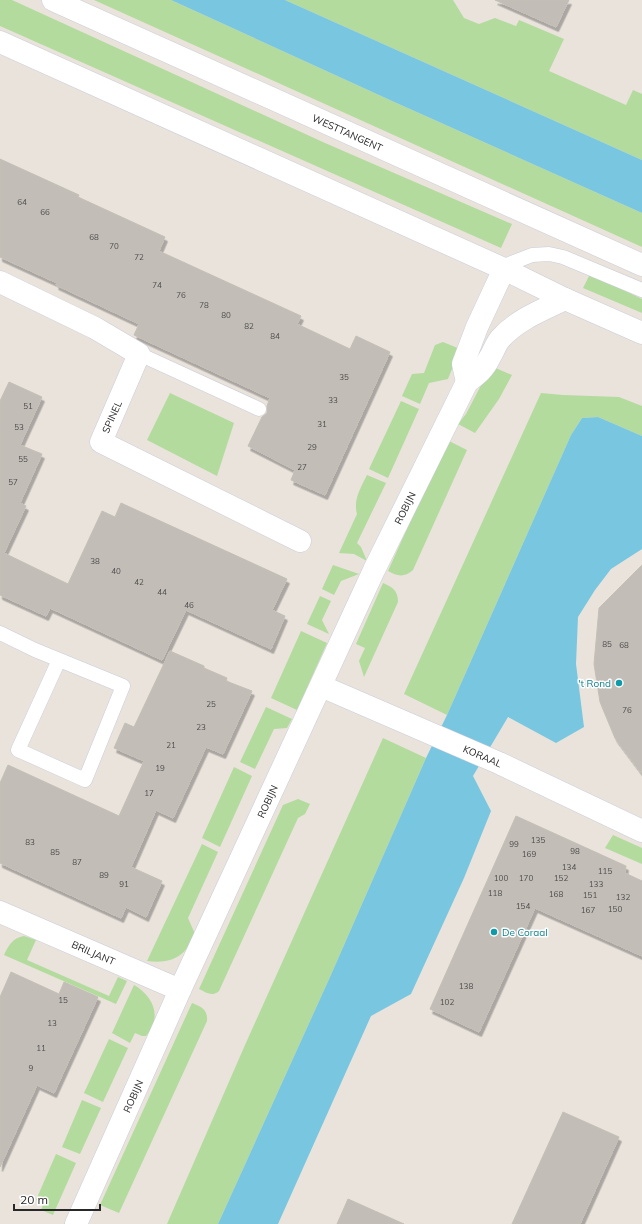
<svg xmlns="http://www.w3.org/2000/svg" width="642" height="1224" viewBox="0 0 642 1224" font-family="Mulish,sans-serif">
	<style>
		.green { fill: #b3db9d }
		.water { fill: #79c6e1 }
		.building { fill: #c2bdb7; stroke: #c4bfb6; filter: url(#shadow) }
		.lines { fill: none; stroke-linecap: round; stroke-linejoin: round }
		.lane-casing { stroke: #cacdd9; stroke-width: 15 }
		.street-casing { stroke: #cacdd9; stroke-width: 23 }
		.secondary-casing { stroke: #cacdd9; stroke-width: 23 }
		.lane { stroke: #fff; stroke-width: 14 }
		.street { stroke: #fff; stroke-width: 22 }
		.secondary { stroke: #fff; stroke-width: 22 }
		.culture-dot { fill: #0f9aa8; stroke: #fff; stroke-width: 1.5 }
		.labels { text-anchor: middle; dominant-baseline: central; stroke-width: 3; stroke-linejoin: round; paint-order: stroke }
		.number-label { font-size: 8px; fill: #4e4d4c }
		.street-label { font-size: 10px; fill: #282828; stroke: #fff }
		.culture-label { font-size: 10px; fill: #0d838f; stroke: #fff; text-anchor: end }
	</style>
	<defs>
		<filter id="shadow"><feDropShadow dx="2.5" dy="4.5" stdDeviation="0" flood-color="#0004"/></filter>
	</defs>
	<rect width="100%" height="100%" fill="#e9e3dc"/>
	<path class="green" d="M0,0H12L325,143L512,224L501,248L0,26Z
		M94,0H171L392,101L642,213V247Z
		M285,0H453L464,18L479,24L495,18L516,26L519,20L564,39L549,71L626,105L633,90L642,94V160Z
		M590,274L642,299V313L583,288Z
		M443,342L460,349L448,379L429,383L420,404L402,396L412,374L424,373L435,345Z
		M491,366L512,375L499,399L475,433L458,424L466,414Z
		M170,393L234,423L217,476L147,440Z
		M541,393L563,395L619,397L642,406V436L598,417L582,418L571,435L447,715L404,694Z
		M401,401L419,409L388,478L369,469Z
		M447,440L467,450L413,570C404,578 397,576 388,571Z
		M367,475L386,483L357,543L361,547L367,561L354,554L339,553L357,514C353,500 361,487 367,475Z
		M333,565L359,574L341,581L334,595L322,589Z
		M383,583C392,587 398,590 398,602L364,677L359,661L365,648L356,644Z
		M320,596L331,601L322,620L329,634L307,624Z
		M301,631L327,643L297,710L271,698Z
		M266,707L292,719L287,728L274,729L255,769L240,762Z
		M383,738L426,758L330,977L218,1224H167L245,1045Z
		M234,767L252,776L220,847L202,838Z
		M298,799L310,804L305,814L298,818L219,991C212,997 207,993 199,989L283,805Z
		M613,835L642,848V864L605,848Z
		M202,844L218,852L188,918L195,934C185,957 172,964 147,961Z
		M24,936L36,940L27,960L109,996L118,977L127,981L116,1004L4,955C9,944 13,938 24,936Z
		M134,985C153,996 163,1017 146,1036H142L135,1033L130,1043L112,1033Z
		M192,1003C201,1007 208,1009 207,1021L119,1213L100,1205Z
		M109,1039L128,1048L103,1102L84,1093Z
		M82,1100L101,1108L80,1154L62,1147Z
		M56,1154L76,1163L53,1215L41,1210L43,1205L42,1203L36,1200Z"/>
	<path class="water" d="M171,0H285L642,160V213L392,101Z
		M598,417L642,436V549L611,569L595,590L578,617L576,664L584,727L556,743L508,717L473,776L491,811L464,878L411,994L371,1016L278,1224H218L330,977L426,758L447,715L571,435L582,418Z"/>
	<path class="building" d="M495,0H569L556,27Z
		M0,159L79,195L78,197L165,237L159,251L301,316L297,324L350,349L356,336L390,352L325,495L291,480L295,470L248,446L262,417L267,413V406L270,398L134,335L139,324L56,285L57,283L0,257Z
		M9,382L42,397L20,445L42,454L20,503L26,506L4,553L68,584L102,511L115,517L121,503L287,579L272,610L285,616L271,649L186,610L162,660L50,608L46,616L0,595V401Z
		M642,565V774L615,738L600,702L594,664L599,608Z
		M170,651L204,666V668L227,678L226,681L252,691L223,754L206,747L173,818L156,810L131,867L162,881L146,917L126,907L121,918L0,863V783L8,765L119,816L144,761L114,748L125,723L134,727Z
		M516,816L626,866L625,873L642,881V956L535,908L479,1032L430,1009Z
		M11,972L59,994L64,982L98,997L54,1093L37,1085L0,1167V997Z
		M563,1112L619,1137L580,1224H512Z
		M348,1199L404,1224H337Z"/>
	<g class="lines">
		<defs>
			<path id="lane" d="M504,269L509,264L532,255L549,254L563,257L642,290
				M139,354L259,409
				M0,633L35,650L123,686L85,780L18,750L59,660"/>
			<g id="street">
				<path d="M0,282L95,328L139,354L101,442L300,541"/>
				<path id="s1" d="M321,686L499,763L642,831"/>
				<path id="s2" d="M0,912L180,990"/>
			</g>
			<g id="secondary">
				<path id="s3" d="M53,0L642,265"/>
				<path d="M0,42L504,269L565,299L642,333"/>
				<path d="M467,382L463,364L477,327L504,269"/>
				<path id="s4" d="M76,1224L180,990L374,570L467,382C478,374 484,369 490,357C494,351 496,343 501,338C518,319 543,310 565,299"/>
			</g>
		</defs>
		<use href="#lane" class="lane-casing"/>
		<use href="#street" class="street-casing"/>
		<use href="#secondary" class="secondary-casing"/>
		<use href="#lane" class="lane"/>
		<use href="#street" class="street"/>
		<use href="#secondary" class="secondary"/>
	</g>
	<g class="culture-dot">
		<circle cx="619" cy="683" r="4"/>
		<circle cx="494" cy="932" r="4"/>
	</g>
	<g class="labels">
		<g class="number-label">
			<text x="22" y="202">64</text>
			<text x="45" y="212">66</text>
			<text x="94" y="237">68</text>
			<text x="114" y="246">70</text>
			<text x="139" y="257">72</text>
			<text x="157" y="285">74</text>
			<text x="181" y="295">76</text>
			<text x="204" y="305">78</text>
			<text x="226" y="315">80</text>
			<text x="249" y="326">82</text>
			<text x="275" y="336">84</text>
			<text x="344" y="377">35</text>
			<text x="333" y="400">33</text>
			<text x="28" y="406">51</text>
			<text x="322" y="424">31</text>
			<text x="19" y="427">53</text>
			<text x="312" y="447">29</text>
			<text x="23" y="459">55</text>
			<text x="302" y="467">27</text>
			<text x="13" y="482">57</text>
			<text x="95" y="561">38</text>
			<text x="116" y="571">40</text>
			<text x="139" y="582">42</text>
			<text x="162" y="592">44</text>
			<text x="189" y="605">46</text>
			<text x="607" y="644">85</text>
			<text x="624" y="645">68</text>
			<text x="211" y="704">25</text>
			<text x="627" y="710">76</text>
			<text x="201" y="727">23</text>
			<text x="171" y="745">21</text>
			<text x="160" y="768">19</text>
			<text x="149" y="793">17</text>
			<text x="538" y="840">135</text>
			<text x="30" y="842">83</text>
			<text x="514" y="844">99</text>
			<text x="575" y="851">98</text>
			<text x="55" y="852">85</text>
			<text x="529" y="854">169</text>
			<text x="77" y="862">87</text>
			<text x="569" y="867">134</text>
			<text x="605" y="871">115</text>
			<text x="104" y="875">89</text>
			<text x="501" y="878">100</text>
			<text x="526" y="878">170</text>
			<text x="561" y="878">152</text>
			<text x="124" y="884">91</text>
			<text x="596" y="884">133</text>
			<text x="495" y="893">118</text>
			<text x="556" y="894">168</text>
			<text x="590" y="895">151</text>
			<text x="623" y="897">132</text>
			<text x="523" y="906">154</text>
			<text x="615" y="909">150</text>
			<text x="588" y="910">167</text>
			<text x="466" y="986">138</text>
			<text x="63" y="1000">15</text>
			<text x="447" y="1002">102</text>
			<text x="52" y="1023">13</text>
			<text x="41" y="1048">11</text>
			<text x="31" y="1068">9</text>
		</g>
		<g class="street-label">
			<text stroke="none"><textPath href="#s3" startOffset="323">WESTTANGENT</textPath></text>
			<text transform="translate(112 417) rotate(-66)">SPINEL</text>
			<text stroke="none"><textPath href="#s4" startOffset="788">ROBIJN</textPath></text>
			<text stroke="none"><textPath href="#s1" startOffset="176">KORAAL</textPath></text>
			<text stroke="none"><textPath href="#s4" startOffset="464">ROBIJN</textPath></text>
			<text stroke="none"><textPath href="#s2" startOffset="102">BRILJANT</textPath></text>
			<text stroke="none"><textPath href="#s4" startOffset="140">ROBIJN</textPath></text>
		</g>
		<g class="culture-label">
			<text x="611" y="683">'t Rond</text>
			<text x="502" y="932" text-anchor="start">De Coraal</text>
		</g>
	</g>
	<path d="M14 1204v6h86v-6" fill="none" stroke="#282828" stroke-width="2"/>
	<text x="20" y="1204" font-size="12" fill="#282828" stroke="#ffffff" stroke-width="3" paint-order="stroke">20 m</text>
</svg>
